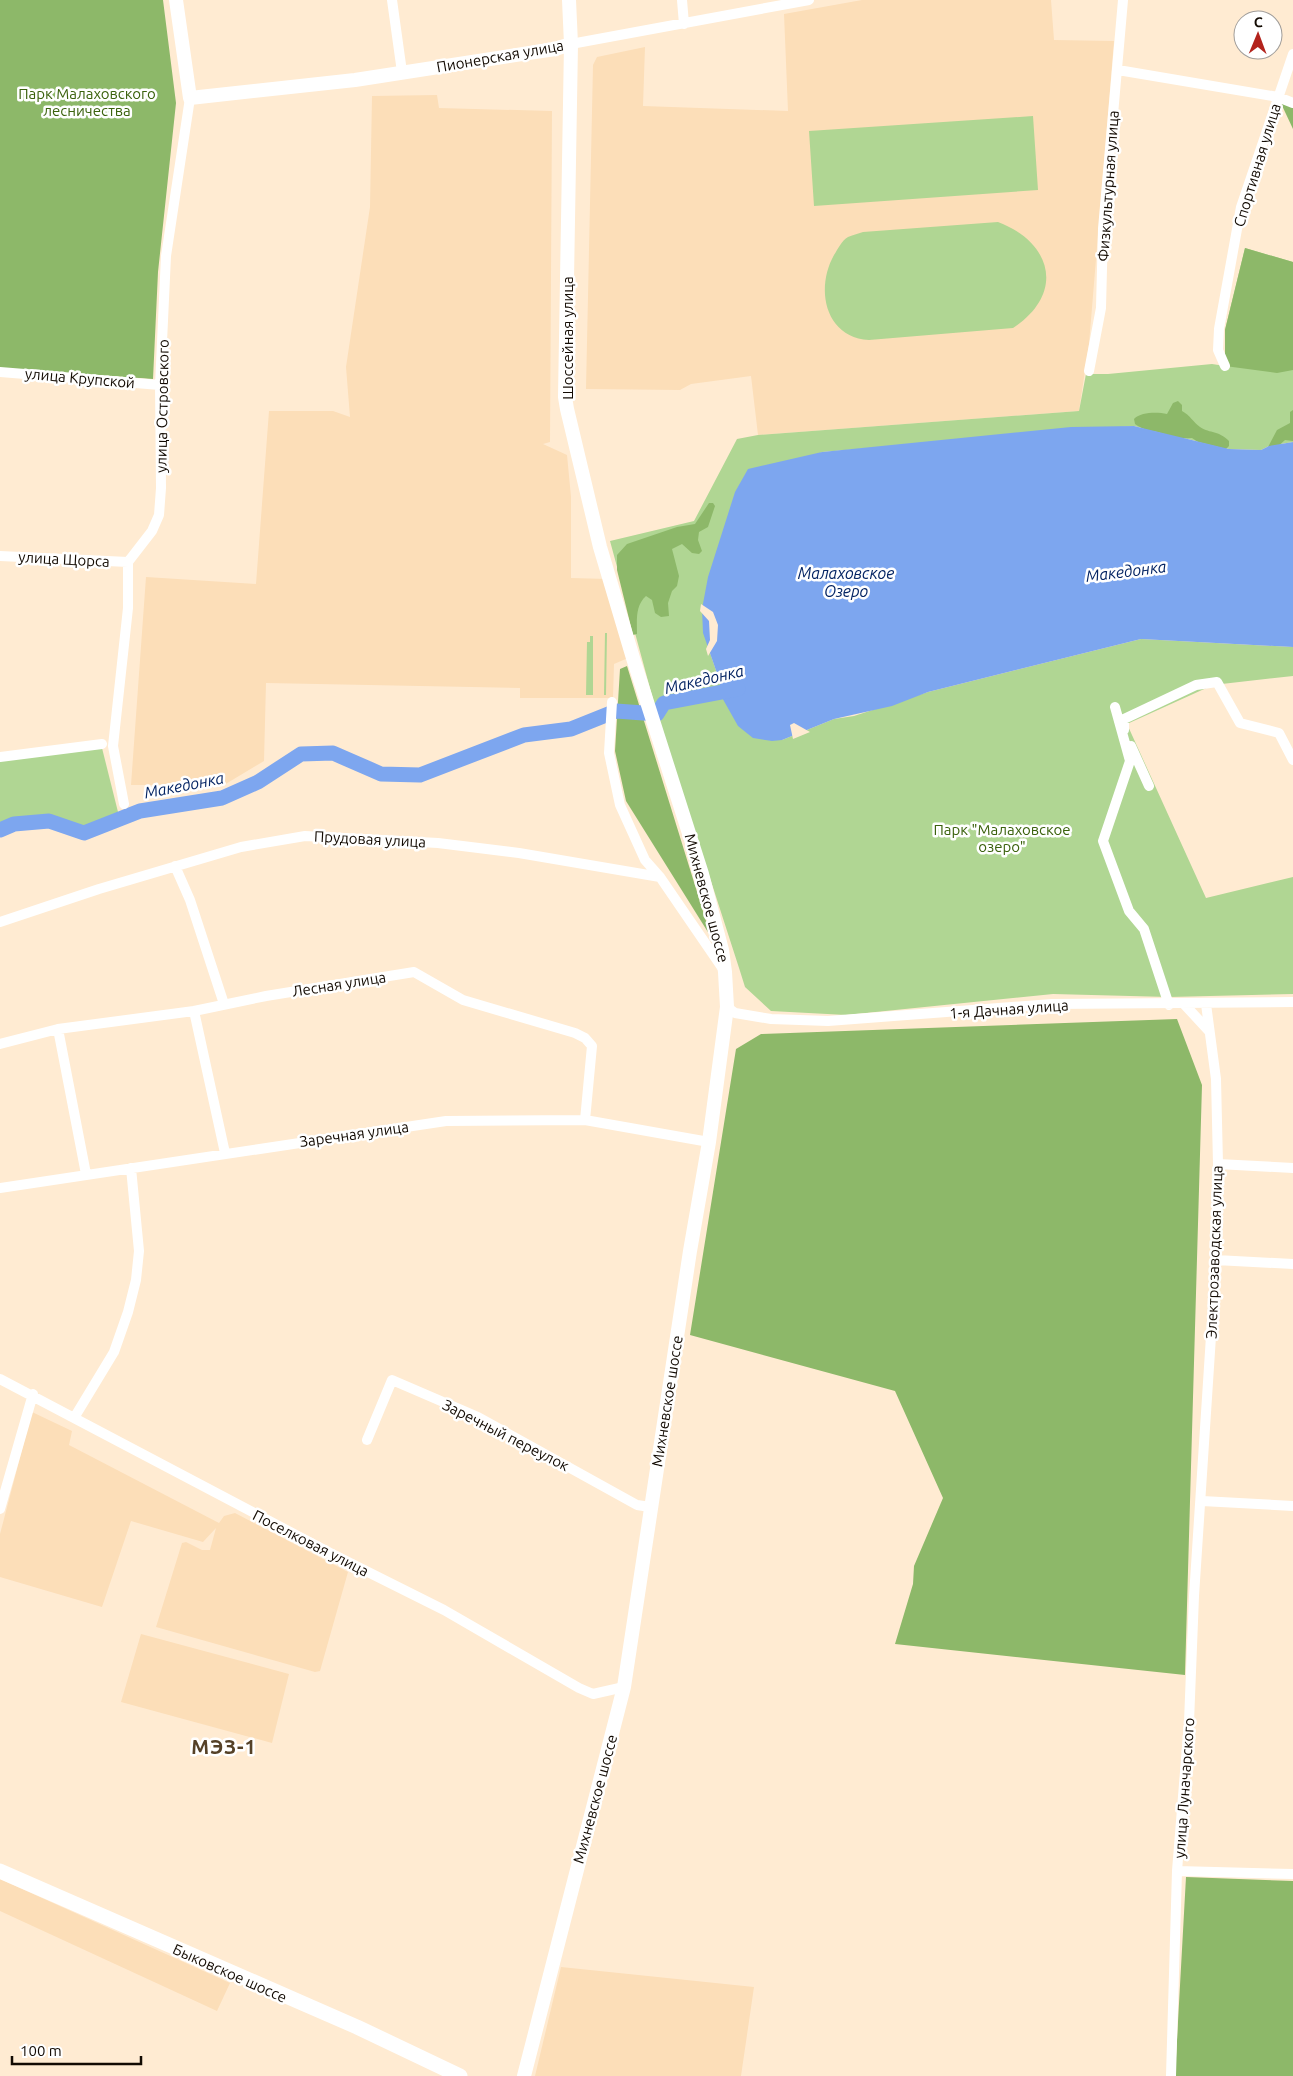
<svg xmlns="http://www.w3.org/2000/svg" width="1293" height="2076" viewBox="0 0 1293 2076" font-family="Ubuntu,sans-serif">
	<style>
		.built { fill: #fcdeb8 }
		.green { fill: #b0d693 }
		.forest { fill: #8db869 }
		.water { fill: #7da6ef }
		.pier { fill: #ffebd2 }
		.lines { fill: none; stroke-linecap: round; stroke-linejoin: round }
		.river { stroke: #7da6ef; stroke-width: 15 }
		.street { stroke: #fff; stroke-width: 10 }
		.secondary { stroke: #fff; stroke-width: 14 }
		.primary { stroke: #fff; stroke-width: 15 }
		.labels { text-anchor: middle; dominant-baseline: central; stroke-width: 5; stroke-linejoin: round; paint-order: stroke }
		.street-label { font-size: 15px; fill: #120a02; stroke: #fff }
		.park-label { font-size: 15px; fill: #3b620d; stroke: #fff }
		.water-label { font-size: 16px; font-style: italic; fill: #042463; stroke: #fff }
		.district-label { font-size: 20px; font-weight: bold; letter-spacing: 1px; fill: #554127; stroke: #fff }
	</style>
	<rect width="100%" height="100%" fill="#ffebd2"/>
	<path class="built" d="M862,0H1051L1054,40L1114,41L1089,344L1079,411L758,435L751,376L691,384L680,390L586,389L593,65L597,57L645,47L643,106L788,111L784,14Z
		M437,95L439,108L552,111L550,442L543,444L567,455L571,497V578L608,579L628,658L614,664L613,698H520V688L266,683L264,761L224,785H131L146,577L256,584L269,411H333L350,417L346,367L370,207L372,96Z
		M32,1412L72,1431L69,1445L219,1523L224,1516L235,1513L348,1572L320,1671L315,1672L156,1627L182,1543L186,1542L202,1550H210L216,1528L203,1542L131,1521L102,1607L0,1577V1534Z
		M141,1634L289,1674L272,1743L121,1702Z
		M0,1879L230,1983L217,2011L0,1911Z
		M561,1967L754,1987L741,2076H535Z"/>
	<path class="green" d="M1033,116L1038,190L814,206L809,131Z
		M998,222C1053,243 1065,294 1013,328L869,340C825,337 815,289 834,255C838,249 842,240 848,237C852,235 858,234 863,232Z
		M1245,248L1293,262V442L1269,446L1261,450L1229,449L1134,426L822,452L816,455L709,650L720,682V694L782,740L834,719L854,716L928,692L1141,639L1293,647V676L1213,685L1127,724L1206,898L1293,877V994L1169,997L1053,994L846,1015L771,1011L745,987L740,971L657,714L610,541L694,521L737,439L758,435L1079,411L1086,374H1108L1212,364L1225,366V330Z
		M605,633H607L606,695H604Z
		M590,636H593V695H586L587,642H590Z
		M102,748L119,816L84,830L49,819L13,820L0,825V761Z"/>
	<path class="forest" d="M0,0H163L176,103L158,272L153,379L0,368Z
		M1278,97L1293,103V129Z
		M1245,248L1293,262V370L1277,373L1225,366V330Z
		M1178,401L1182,405V411C1190,415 1193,422 1200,427C1211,434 1218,430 1229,441V446L1226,449L1198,442L1192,438L1173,439C1163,430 1146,433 1135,424L1134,419C1141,412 1157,412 1167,414L1173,403Z
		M1293,410V441L1285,440L1274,450L1267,449L1277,430L1290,423V412Z
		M709,503H713L715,506L708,527L699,532L698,540L702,551L699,554L692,553L682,544L672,549L679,576L677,586L672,591L668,603L669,616L661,617L655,613L652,600L646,596C635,606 637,620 637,634L633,635L617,570V555L627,544L677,527L695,524Z
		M627,666L711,937L626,801L615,751L620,669Z
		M1177,1019L1202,1085L1185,1675L895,1644L913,1584L914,1566L943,1498L895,1391L690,1335L736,1049L761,1034Z
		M1186,1877L1293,1881V2076H1175Z"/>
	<path class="water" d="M1134,426L1229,449L1261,450L1269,446L1293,442V647L1141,639L928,692L892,706L834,719L782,740L772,741L753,738L738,726L720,694V682L703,633L702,609L708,577L735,492L748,469L822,452L1071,427Z"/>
	<path class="pier" d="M701,604L713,612L718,625L717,641L708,656L706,649L710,640L709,621L700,611Z
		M794,723L810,732L793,739L790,725Z"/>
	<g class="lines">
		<path class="river" d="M0,830L14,824L49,821L84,833L140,811L222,798L258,782L301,754L333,753L381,774L420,775L524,735L571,729L616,711L657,714L664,703L738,689"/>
		<path class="street" d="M392,0L402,72
			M682,0L684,24
			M571,44L809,0
			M1118,70L1278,97L1293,103
			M1225,366L1218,350L1219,329L1241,207L1293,54
			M1089,371L1101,308L1103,229L1123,0
			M0,372L160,385
			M0,556L128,562
			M612,702L609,753L620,805L645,860L660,877L723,969
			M1115,707L1130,761L1103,841L1129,911L1144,929L1169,1005
			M1124,730V719L1196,685L1217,682L1240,723L1279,733L1293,760
			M1131,746L1149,786
			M0,757L102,744
			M124,804L113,746L128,608V562L152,531L159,515L161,488L160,385L166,256L190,98
			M175,866L190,900L224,1004
			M0,922L99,889L241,847L305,836L438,843L519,853L660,877
			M1184,1004L1209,1031
			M727,1007L735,1013L771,1019L828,1021L1052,1004L1293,1002
			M194,1011L225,1153
			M58,1029L86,1174
			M0,1044L58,1029L194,1011L266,996L414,972L463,1000L575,1033L585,1038L592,1046L585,1120
			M1218,1164L1293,1168
			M0,1188L446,1121L585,1120L709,1142
			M1216,1260L1293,1264
			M0,1379L332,1554L444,1610L579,1688L593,1694L624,1687
			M74,1418L114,1352L128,1312L136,1280L139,1251L131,1168
			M367,1440L392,1380L478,1417L637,1505L650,1507
			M1202,1501L1293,1506
			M0,1509L33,1394
			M1177,1871L1293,1874
			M1171,2076L1177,1871L1189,1722L1194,1596L1216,1260L1218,1164L1216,1079L1206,1004"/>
		<path class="secondary" d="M176,0L190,98L355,80L555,49L571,44
			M524,2076L624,1687L690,1251L709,1142L727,1007L725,972L722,950L702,874L633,658L600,547L567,409L565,397L571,44L569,0"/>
		<path class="primary" d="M0,1871L357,2027L460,2076"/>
	</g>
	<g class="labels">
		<g class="street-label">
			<text transform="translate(500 56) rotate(-10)">Пионерская улица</text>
			<text transform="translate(1257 165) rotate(-73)">Спортивная улица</text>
			<text transform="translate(1108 186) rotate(-86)">Физкультурная улица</text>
			<text transform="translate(567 338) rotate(-90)">Шоссейная улица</text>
			<text transform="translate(80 378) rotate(5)">улица Крупской</text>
			<text transform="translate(162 406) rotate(-89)">улица Островского</text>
			<text transform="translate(64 559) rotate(3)">улица Щорса</text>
			<text transform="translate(370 839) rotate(3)">Прудовая улица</text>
			<text transform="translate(707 898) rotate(75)">Михневское шоссе</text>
			<text transform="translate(339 984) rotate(-9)">Лесная улица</text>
			<text transform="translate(1009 1009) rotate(-4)">1-я Дачная улица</text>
			<text transform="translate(354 1134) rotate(-8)">Заречная улица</text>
			<text transform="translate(1214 1252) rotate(-88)">Электрозаводская улица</text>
			<text transform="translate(667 1401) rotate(-81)">Михневское шоссе</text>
			<text transform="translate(506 1435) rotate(27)">Заречный переулок</text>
			<text transform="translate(311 1543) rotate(27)">Поселковая улица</text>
			<text transform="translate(1184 1788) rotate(-86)">улица Луначарского</text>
			<text transform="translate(595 1799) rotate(-75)">Михневское шоссе</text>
			<text transform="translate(230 1973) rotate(24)">Быковское шоссе</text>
		</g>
		<g class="park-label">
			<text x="87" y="93">Парк Малаховского<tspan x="87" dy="17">лесничества</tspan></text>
			<text x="1002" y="829">Парк "Малаховское<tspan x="1002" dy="17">озеро"</tspan></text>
		</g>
		<g class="water-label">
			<text transform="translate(1126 571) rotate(-7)">Македонка</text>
			<text x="846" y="573">Малаховское<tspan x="846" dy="18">Озеро</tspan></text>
			<text transform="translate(704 679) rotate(-13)">Македонка</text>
			<text transform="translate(184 785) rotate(-11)">Македонка</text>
		</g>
		<g class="district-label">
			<text x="224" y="1746">МЭЗ-1</text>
		</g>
	</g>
	<g transform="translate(1258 35) rotate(1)"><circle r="24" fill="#ffffff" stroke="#a09d9a"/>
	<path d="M0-4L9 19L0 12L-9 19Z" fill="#b3231c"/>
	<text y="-8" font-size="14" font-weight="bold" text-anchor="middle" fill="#120a02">С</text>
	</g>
	<path d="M12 2056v8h129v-8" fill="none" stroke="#120a02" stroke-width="2.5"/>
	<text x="20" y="2056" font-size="15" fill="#120a02" stroke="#ffffff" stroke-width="4" paint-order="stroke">100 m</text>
</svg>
